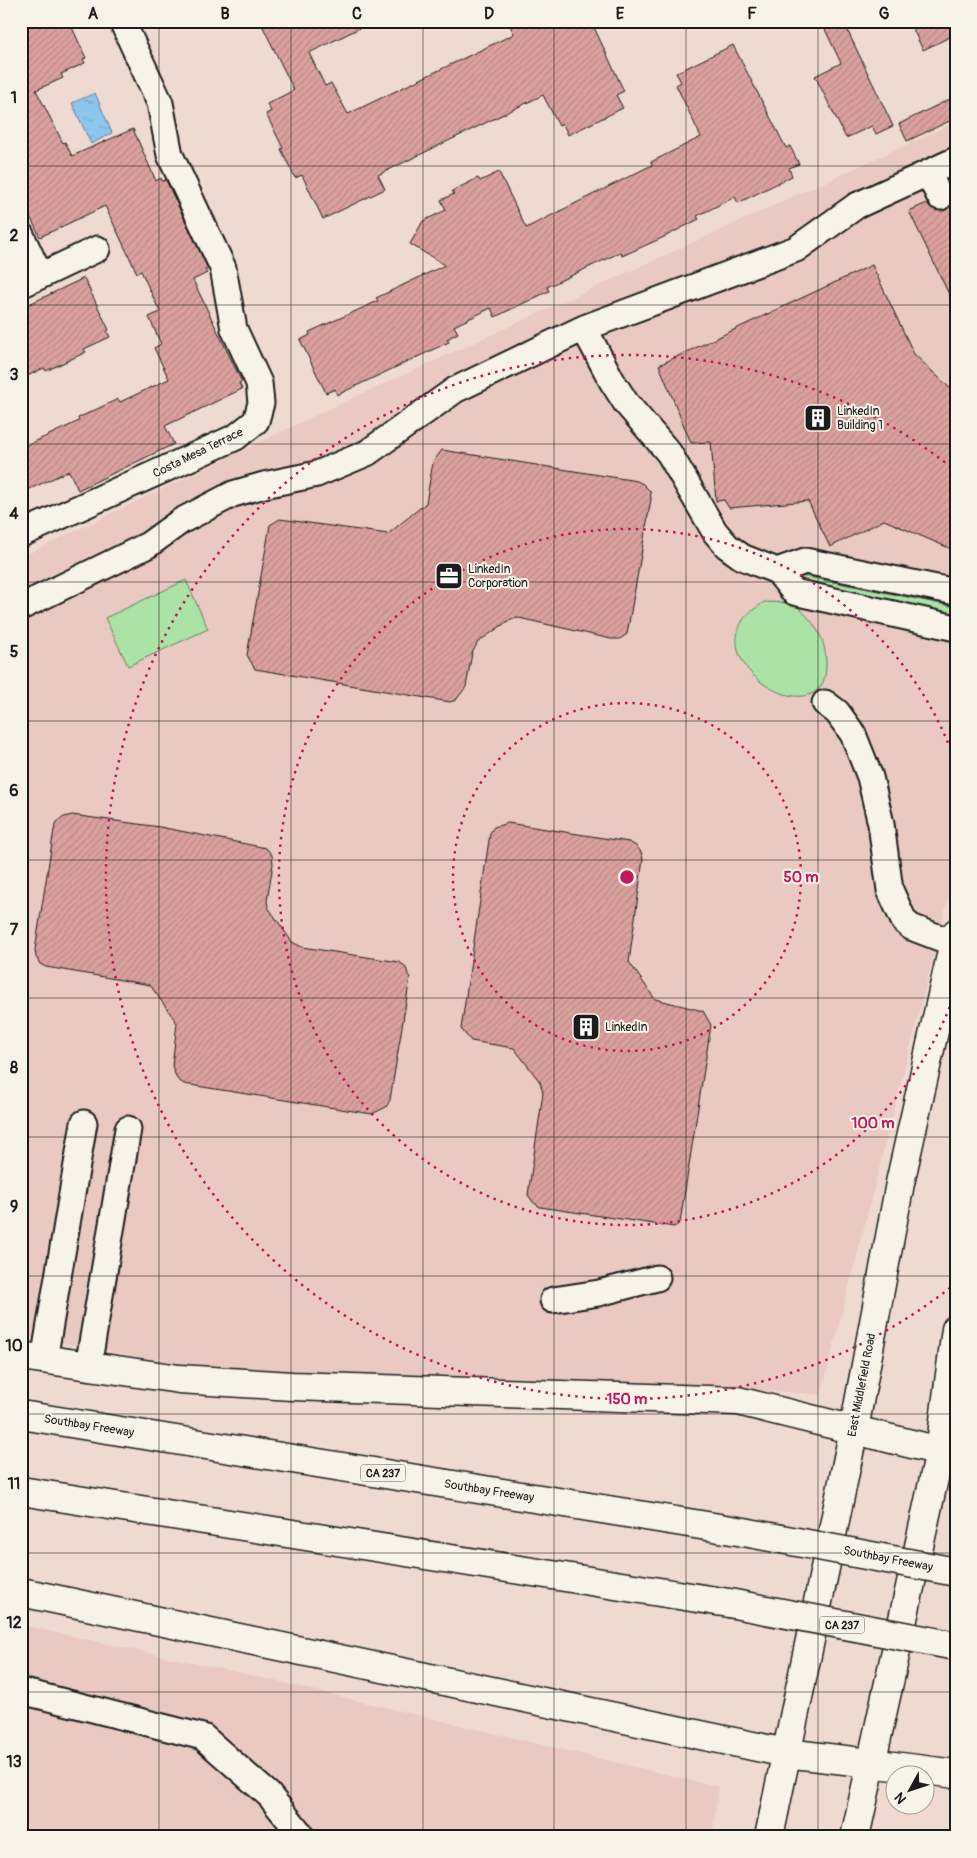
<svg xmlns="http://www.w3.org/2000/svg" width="977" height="1858" viewBox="0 0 977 1858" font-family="Pangolin,sans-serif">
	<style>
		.built { fill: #e9c9c2 }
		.grass { fill: #abe2a6; stroke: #647f61 }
		.water { fill: url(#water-ripples); stroke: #608299 }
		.building { fill: url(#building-hatch); stroke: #1c1c1c }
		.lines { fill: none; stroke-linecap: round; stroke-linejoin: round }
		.minor-casing { stroke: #1c1c1c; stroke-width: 29 }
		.major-casing { stroke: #1c1c1c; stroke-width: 31 }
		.highway-casing { stroke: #1c1c1c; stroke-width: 31 }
		.minor { stroke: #f7f3e8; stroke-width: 25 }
		.major { stroke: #f7f3e8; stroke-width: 28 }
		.highway { stroke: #f7f3e8; stroke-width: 28 }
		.highway-bridge-casing { stroke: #1c1c1c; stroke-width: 31; stroke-linecap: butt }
		.highway-bridge { stroke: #f7f3e8; stroke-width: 28 }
		.grid { fill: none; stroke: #1c1c1c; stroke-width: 1; stroke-opacity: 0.55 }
		.ring { fill: none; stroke: #c2185b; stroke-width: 2.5; stroke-dasharray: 2.5 5 }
		.labels { text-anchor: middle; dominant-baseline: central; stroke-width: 4; stroke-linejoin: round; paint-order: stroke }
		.shield { fill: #f7f3e8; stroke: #5e5c59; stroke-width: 1 }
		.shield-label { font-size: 11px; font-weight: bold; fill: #1c1c1c }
		.poi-label { font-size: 12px; fill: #1c1c1c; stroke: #f7f3e8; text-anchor: start }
		.street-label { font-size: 12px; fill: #1c1c1c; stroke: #f7f3e8 }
		.centre { fill: #c2185b; stroke: #f7f3e8; stroke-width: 2.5 }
		.ring-label { font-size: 15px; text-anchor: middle; font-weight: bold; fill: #c2185b; stroke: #f7f3e8; stroke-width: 4; stroke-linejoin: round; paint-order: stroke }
		.neatline { fill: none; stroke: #1c1c1c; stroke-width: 2 }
		.grid-label { font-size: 16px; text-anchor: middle; font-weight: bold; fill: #1c1c1c }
	</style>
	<defs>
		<pattern id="water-ripples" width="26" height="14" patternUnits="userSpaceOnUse" patternTransform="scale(1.25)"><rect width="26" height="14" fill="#8dc6ec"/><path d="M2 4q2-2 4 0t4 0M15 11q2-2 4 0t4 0" fill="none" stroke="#79aaca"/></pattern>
		<pattern id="building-hatch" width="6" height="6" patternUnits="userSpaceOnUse" patternTransform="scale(1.25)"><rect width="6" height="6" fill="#dba19e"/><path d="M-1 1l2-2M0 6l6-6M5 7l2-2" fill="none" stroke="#bb8a88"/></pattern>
	</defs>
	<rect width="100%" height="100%" fill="#efdad2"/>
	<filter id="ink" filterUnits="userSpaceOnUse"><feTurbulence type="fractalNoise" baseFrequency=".02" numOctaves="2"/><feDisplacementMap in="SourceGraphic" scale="10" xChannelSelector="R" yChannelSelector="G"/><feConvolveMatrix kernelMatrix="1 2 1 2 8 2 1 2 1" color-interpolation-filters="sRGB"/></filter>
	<g filter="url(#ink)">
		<path class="built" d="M956,122V877L947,903L821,1395L751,1389L319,1374L180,1364L21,1336V557L316,415Z
			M21,1625L254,1676L719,1787L712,1837H21Z"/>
		<path class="grass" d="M798,575L956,607V618L796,584L794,578Z
			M186,580L208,629L128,666L105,618Z
			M764,602L794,603C814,623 826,635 826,665C827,734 709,675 743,620C747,613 758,607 764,602Z"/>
		<path class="water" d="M95,93L112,133L91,144L72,103Z"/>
		<path class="building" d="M30,21H69L86,58L83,59L85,63L61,74L63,78L36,90L63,143L65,142L72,156L133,129L156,181L161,178L162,181L166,180L208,269L205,270L207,273L193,280L242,382L239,383L242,389L165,426L174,444L78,490L69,471L21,493V448L79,421L78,418L118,399L120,402L169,379L154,348L161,344L149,317L160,312L141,271L137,273L105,206L40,237L21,198V25Z
			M260,21H374L309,53L325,86L331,83L348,114L514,34L508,21H591L624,91L616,95L623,108L568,135L563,124L559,126L543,95L378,175L385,189L323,219L302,175L295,178L281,149L283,148L266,114L271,111L267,104L294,90Z
			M821,21H843L893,126L876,134L872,126L846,138L815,76L841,63Z
			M909,21H956V34L923,50Z
			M733,45L786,148L790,146L799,164L789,168L792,176L738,203L735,197L697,216L699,219L664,237L622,256L621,252L547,287L549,291L495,317L491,308L454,326L458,333L447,339L449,342L337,395L335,389L326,393L300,340L310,335L309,332L378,301L376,298L445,265L410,244L423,221L446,210L441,200L454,194L452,191L478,178L480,181L499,172L526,228L652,165L651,162L701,137L676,85L681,82L676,73Z
			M956,96V118L907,141L899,124Z
			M956,189V309L909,211L927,203L933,209L946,210L952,204L954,197L953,191Z
			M872,265L914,354L956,394V551L884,520L830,547L808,501L729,508L724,500L716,501L711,442L691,443L659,365Z
			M84,278L109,330L107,331L110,337L84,349L86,352L46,371L44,368L21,379V308Z
			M442,450L637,481L643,484L650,491L651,499L627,634L620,639H611L519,618L511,619L478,642L472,653L466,687L456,700L450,702L255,669L247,655L270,525L280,519L388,534L426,503L433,462Z
			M72,815L160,827L266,848L272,855L273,864L267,901L268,907L292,942L302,947L399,962L405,966L410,978L390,1100L386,1107L372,1114L184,1084L177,1079L172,1066L177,1023L150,985L46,967L40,964L36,957L35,950L54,830L57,822L64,817Z
			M508,823L629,842L636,846L641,852L643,859L629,962L655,999L703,1011L711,1025L681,1216L680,1223L674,1227L540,1207L533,1202L528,1195L543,1093L540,1082L514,1048L471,1041L461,1029L490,833L494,827Z"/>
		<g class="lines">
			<defs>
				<path id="minor" d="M928,173L940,197
					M21,235L40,276
					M21,285L97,249
					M584,328L612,381L626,403L669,453L715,532L727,546L742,557L777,571L794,592L956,628
					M21,534L236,437L256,421L261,403L259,383L234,329L223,268L170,155L160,103L122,21
					M777,571L805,561L956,592
					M21,607L148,545L181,521L233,494L264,485L317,474L367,453L455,390L584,328L796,249L856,206L956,160
					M825,703L837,712L853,734L870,777L881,824L890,890L904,921L911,927L953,943
					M553,1300L599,1293L657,1278
					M44,1360L84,1123
					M88,1367L128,1129
					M21,1691L203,1737L269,1795L303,1837"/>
				<path id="major" d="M21,1356L179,1379L292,1386L738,1401L940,1451
					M21,1592L786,1753L870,1763
					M769,1837L854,1429L900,1183L956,933
					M855,1837L940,1451L956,1329"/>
				<path id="highway" d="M21,1415L744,1532
					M940,1451L956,1455
					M21,1491L729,1603
					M870,1763L956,1774"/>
			</defs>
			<use href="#minor" class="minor-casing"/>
			<use href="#major" class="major-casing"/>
			<use href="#highway" class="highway-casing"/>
			<use href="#minor" class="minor"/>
			<use href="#major" class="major"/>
			<use href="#highway" class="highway"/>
			<defs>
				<path id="highway-bridge" d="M744,1532L956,1572
					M729,1603L956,1646"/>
			</defs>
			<use href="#highway-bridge" class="highway-bridge-casing"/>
			<use href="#highway-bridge" class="highway-bridge"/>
		</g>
	</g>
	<path class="grid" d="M159,21V1837M291,21V1837M423,21V1837M554,21V1837M686,21V1837M818,21V1837M21,166H956M21,305H956M21,444H956M21,582H956M21,721H956M21,860H956M21,998H956M21,1137H956M21,1276H956M21,1414H956M21,1553H956M21,1692H956"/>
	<g class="ring">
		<circle cx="627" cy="877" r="174"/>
		<path d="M955 993A348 348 0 1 1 955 761"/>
		<path d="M956 1283A522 522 0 1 1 956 471"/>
	</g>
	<defs>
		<symbol id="building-square" viewBox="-11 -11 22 22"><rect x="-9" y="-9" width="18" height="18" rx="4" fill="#1c1c1c" stroke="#f7f3e8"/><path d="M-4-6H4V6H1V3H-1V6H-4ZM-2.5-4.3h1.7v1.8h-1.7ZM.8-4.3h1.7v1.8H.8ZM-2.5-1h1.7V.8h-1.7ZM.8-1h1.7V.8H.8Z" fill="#fff"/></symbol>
		<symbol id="office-square" viewBox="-11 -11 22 22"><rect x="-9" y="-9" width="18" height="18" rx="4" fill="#1c1c1c" stroke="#f7f3e8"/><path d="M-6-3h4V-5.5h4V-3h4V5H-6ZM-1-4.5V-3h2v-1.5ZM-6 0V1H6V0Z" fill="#fff"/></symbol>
	</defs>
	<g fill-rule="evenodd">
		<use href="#building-square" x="802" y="402" width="32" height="32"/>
		<use href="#office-square" x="433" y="560" width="32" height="32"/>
		<use href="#building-square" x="570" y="1011" width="32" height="32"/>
	</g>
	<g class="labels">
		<g class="shield">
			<rect x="360.5" y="1464.5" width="45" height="17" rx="4"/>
			<rect x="819.5" y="1616.5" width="45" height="17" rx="4"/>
		</g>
		<g class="shield-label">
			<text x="383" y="1473">CA 237</text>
			<text x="842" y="1625">CA 237</text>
		</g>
		<g class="poi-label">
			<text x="837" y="411">LinkedIn<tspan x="837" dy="14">Building 1</tspan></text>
			<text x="468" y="569">LinkedIn<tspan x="468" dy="14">Corporation</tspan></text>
			<text x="605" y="1027">LinkedIn</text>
		</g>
		<g class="street-label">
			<text transform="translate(198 453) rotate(-26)">Costa Mesa Terrace</text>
			<text transform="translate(862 1385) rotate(-79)">East Middlefield Road</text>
			<text transform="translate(89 1426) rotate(9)">Southbay Freeway</text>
			<text transform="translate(489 1491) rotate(9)">Southbay Freeway</text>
			<text transform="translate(888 1559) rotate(11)">Southbay Freeway</text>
		</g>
	</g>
	<circle cx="627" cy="877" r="8" class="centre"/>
	<g class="ring-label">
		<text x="801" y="882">50 m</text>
		<text x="873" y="1128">100 m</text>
		<text x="627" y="1404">150 m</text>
	</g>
	<rect width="977" height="1858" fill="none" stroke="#f7f3e8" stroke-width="55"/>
	<g transform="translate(910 1790) rotate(230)"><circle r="24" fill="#f7f3e8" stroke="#9f9d96"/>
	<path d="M0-4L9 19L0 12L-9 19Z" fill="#1c1c1c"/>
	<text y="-8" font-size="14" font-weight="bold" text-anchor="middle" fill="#1c1c1c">N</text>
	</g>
	<rect x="28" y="28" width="922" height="1802" class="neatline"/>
	<g class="grid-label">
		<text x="93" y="19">A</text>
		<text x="225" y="19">B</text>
		<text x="357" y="19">C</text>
		<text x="489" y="19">D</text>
		<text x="620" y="19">E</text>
		<text x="752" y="19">F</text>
		<text x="884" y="19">G</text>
		<text x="14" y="103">1</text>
		<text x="14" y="241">2</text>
		<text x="14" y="380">3</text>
		<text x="14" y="519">4</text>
		<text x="14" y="657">5</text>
		<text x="14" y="796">6</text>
		<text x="14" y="935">7</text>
		<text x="14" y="1073">8</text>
		<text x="14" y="1212">9</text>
		<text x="14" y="1351">10</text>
		<text x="14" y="1489">11</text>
		<text x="14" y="1628">12</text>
		<text x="14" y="1767">13</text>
	</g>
</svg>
